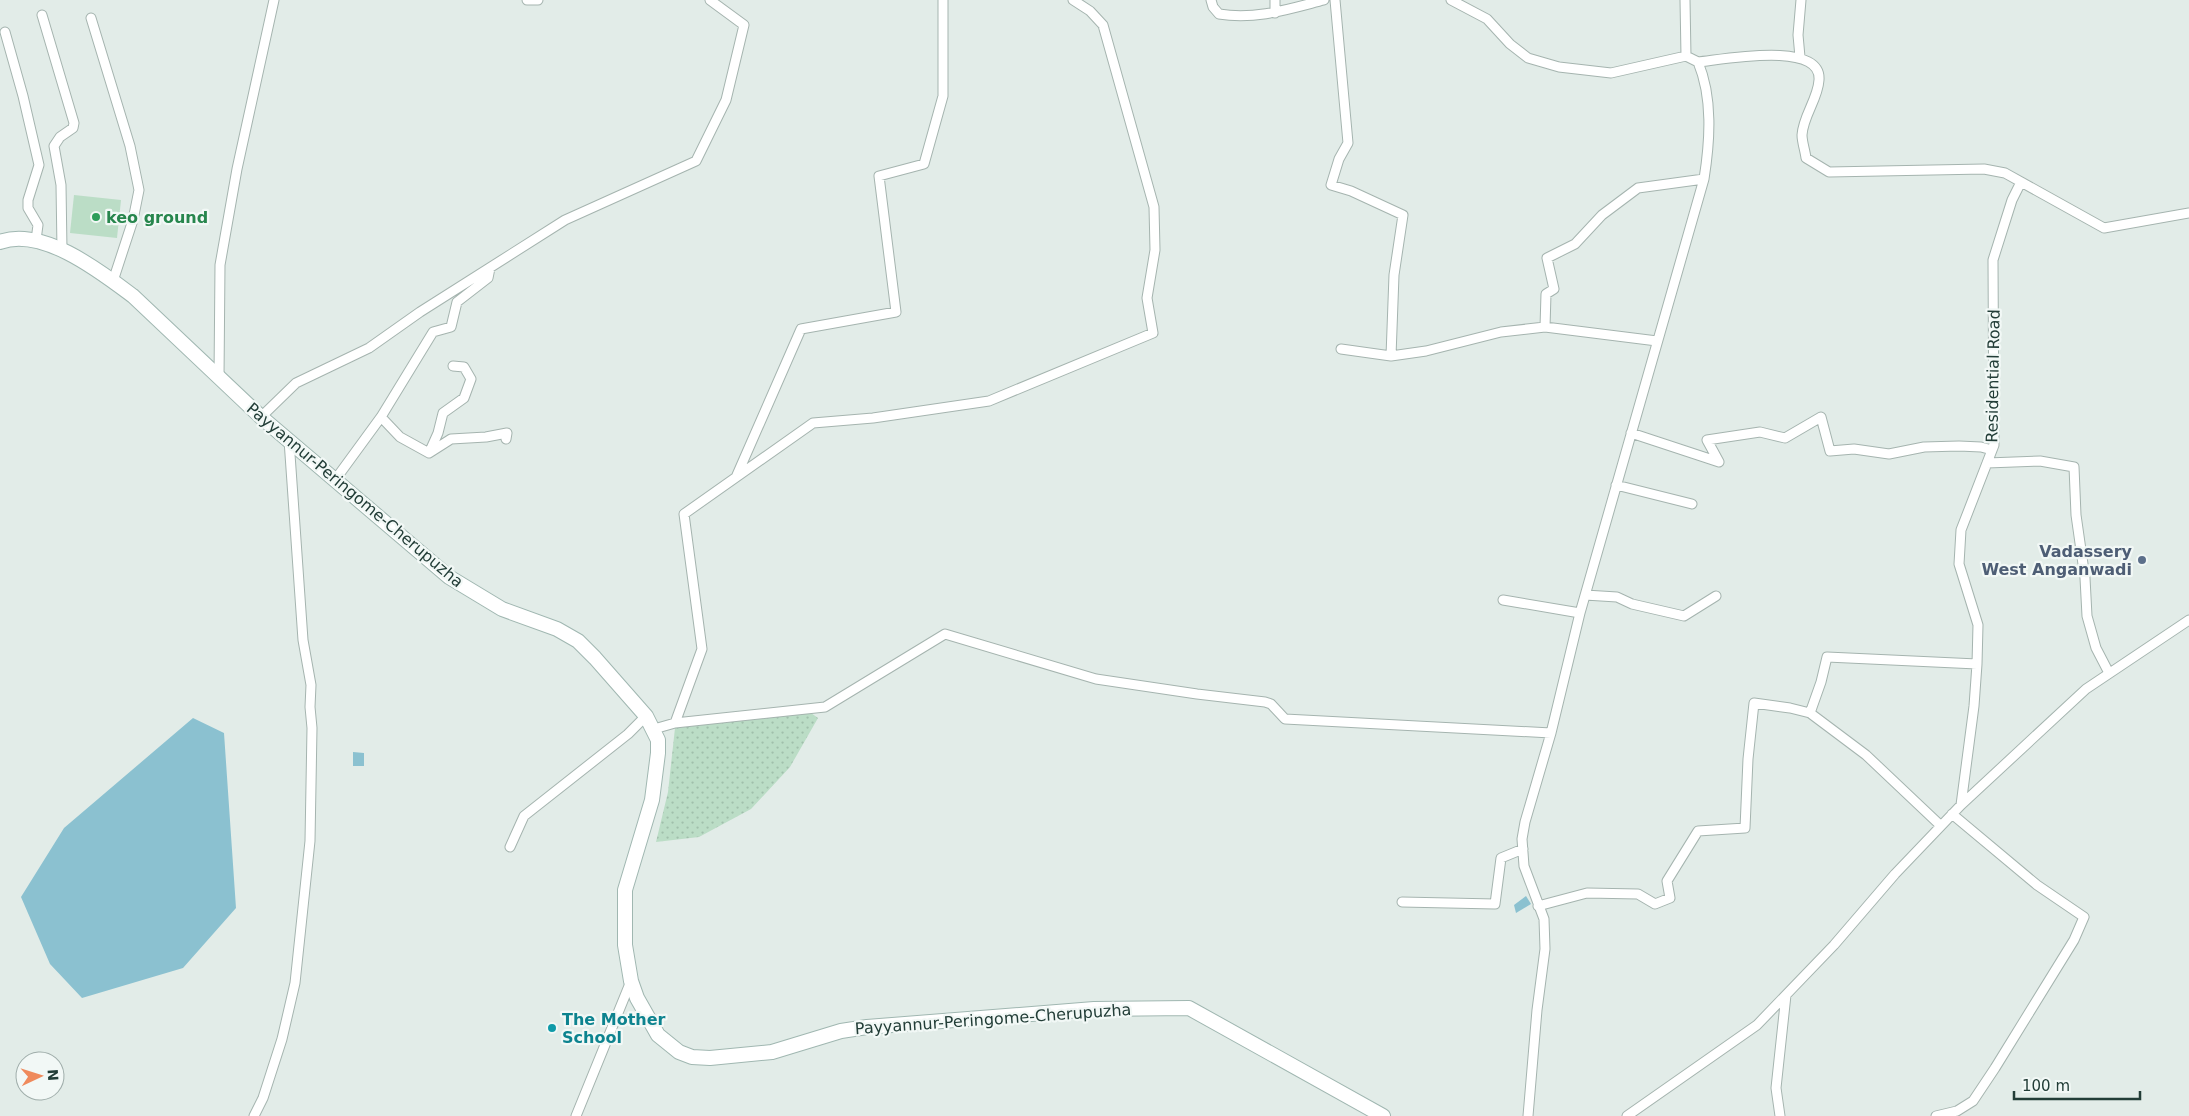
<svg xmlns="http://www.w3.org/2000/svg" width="2189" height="1116" viewBox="0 0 2189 1116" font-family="'DejaVu Sans',sans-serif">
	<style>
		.grass { fill: url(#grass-dots) }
		.garden { fill: #bbddc6 }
		.water { fill: #8bc1d0 }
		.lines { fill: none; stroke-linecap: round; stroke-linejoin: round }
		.minor-casing { stroke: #a5b4af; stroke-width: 11 }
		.secondary-casing { stroke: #a0b7b1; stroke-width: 16 }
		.minor { stroke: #fff; stroke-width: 9 }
		.secondary { stroke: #fff; stroke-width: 14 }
		.leisure-dot { fill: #2e9e5b; stroke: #f2f8f6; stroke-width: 2 }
		.service-dot { fill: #5c6f8a; stroke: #f2f8f6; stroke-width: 2 }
		.culture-dot { fill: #0f9aa8; stroke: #f2f8f6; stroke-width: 2 }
		.labels { text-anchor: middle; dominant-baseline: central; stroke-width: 4.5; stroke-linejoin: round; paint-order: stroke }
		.leisure-label { font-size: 16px; font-weight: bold; fill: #27864d; stroke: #f2f8f6; text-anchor: start }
		.street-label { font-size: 16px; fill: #223d37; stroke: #f2f8f6 }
		.service-label { font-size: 16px; font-weight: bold; fill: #4e5e75; stroke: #f2f8f6; text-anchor: end }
		.culture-label { font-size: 16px; font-weight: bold; fill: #0d838f; stroke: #f2f8f6; text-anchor: start }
	</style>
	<defs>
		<pattern id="grass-dots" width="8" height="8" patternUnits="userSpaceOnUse" patternTransform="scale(1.25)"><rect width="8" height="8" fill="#bbddc6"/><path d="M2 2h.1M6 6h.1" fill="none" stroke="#a0bfab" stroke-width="1.8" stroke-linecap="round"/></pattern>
	</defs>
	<rect width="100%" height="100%" fill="#e2ece8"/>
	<path class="grass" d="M811,713L818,718L790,767L751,809L699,837L656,842L668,792L675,728Z"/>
	<path class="garden" d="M74,195L121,200L117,238L70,233Z"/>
	<path class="water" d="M193,718L224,733L236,908L183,968L82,998L50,964L21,897L64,828Z
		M353,752L364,753V766H353Z
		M1526,896L1531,904L1516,913L1514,905Z"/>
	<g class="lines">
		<defs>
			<path id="minor" d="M527,0H538
				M1211,0L1213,7L1219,14C1256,20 1289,9 1324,0
				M1335,0L1348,143L1339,159L1331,185L1351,191L1403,215L1394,275L1391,356
				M1451,0L1487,19L1510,44L1528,58L1559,67L1611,73L1686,56
				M1275,13V0
				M42,15L74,123L73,128L60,137L54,146L61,185L62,250
				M91,18L130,146L139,190L133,220L113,281
				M5,32L23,96L39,165L28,200V208L38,225L36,240
				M1800,57L1798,35L1801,0
				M1698,62C1721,60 1822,40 1819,80C1818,99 1803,116 1802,135C1802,142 1805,150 1806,158L1829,172L1984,169L2005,173L2104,228L2189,213
				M1545,327L1657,341
				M1341,349L1391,356L1426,351L1501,332L1545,327L1546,294L1554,289L1547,258L1575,244L1602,215L1638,188L1704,179
				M219,377L220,265L237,169L274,0
				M261,417L296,383L369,348L420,312L565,220L696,161L726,100L744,25L710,0
				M381,417L400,437L429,453L451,439L486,437L507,433L506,439
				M1631,433L1719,462L1707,440L1760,432L1785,438L1821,417L1830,451L1854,449L1889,454L1924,447L1959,446L1981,447L1992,450
				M429,453L438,433L443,413L464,398L471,379L464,367L453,366
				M1987,463L2040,461L2074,467L2076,515L2085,578L2087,616L2096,648L2109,673
				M737,475L801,329L896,312L879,176L924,164L943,96V0
				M335,480L381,417L433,332L451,327L457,302L488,278L490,268
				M1616,485L1692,504
				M1585,595L1617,597L1632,604L1684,616L1716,596
				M1503,600L1580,613
				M1810,713L1821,682L1827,657L1977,664
				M675,723L702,649L684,514L813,423L873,418L989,401L1153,333L1147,298L1155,250L1154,207L1103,25L1090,11L1073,0
				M654,729L675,723L825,707L945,634L1096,679L1197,694L1265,702L1271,704L1285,719L1551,733
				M1961,805L1974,706L1977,664L1978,625L1959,564L1961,530L1994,445L1993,260L2012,200L2021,182
				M510,847L524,816L628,734L646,716
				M1402,902L1495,904L1501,858L1523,849
				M1538,906L1587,893L1638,894L1655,904L1670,898L1667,881L1698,831L1745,828L1748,759L1754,703L1790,708L1810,713L1866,755L1940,825
				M254,1116L263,1098L282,1039L295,983L310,841L312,728L310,707L311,685L303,640L289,440
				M576,1116L631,981
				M1528,1116L1537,1010L1545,949L1544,919L1524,866L1522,839L1525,822L1551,733L1580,613L1704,179C1710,141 1713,98 1698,62L1686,56L1685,0
				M1627,1116L1757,1025L1834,945L1895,874L1961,805L2086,689L2189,620
				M1780,1116L1776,1088L1786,995
				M1936,1116L1957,1111L1973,1101L1995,1068L2074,940L2084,917L2037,885L1952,814"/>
			<path id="secondary" d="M0,242C42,226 101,272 133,296L261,417L449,577L502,609L557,629L578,641L595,658L646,716L658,740V753L652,800L625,890V945L631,981L637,998L658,1035L679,1052L692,1057L710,1058L772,1052L841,1031L867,1027L1094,1009L1189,1008L1383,1116"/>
		</defs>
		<use href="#minor" class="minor-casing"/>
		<use href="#secondary" class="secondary-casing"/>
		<use href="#minor" class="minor"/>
		<use href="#secondary" class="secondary"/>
	</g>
	<circle class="leisure-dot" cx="96" cy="217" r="5"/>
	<circle class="service-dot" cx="2142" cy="560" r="5"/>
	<circle class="culture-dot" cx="552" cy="1028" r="5"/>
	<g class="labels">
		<g class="leisure-label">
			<text x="106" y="217">keo ground</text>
		</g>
		<g class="street-label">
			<text transform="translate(1993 376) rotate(-89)">Residential Road</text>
			<text transform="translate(355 495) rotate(40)">Payyannur-Peringome-Cherupuzha</text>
			<text transform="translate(993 1019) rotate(-4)">Payyannur-Peringome-Cherupuzha</text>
		</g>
		<g class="service-label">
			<text x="2132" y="551">Vadassery<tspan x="2132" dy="18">West Anganwadi</tspan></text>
		</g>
		<g class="culture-label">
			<text x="562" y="1019">The Mother<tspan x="562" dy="18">School</tspan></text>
		</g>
	</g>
	<g transform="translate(40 1076) rotate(86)"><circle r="24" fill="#f2f8f6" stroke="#9fadaa"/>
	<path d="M0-4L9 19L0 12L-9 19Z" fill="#ef8a5c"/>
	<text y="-8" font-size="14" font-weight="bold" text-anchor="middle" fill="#223d37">N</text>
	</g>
	<path d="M2014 1091v8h126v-8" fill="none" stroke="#223d37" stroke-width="2.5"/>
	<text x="2022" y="1091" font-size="15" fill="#223d37" stroke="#f2f8f6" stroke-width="4" paint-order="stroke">100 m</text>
</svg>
